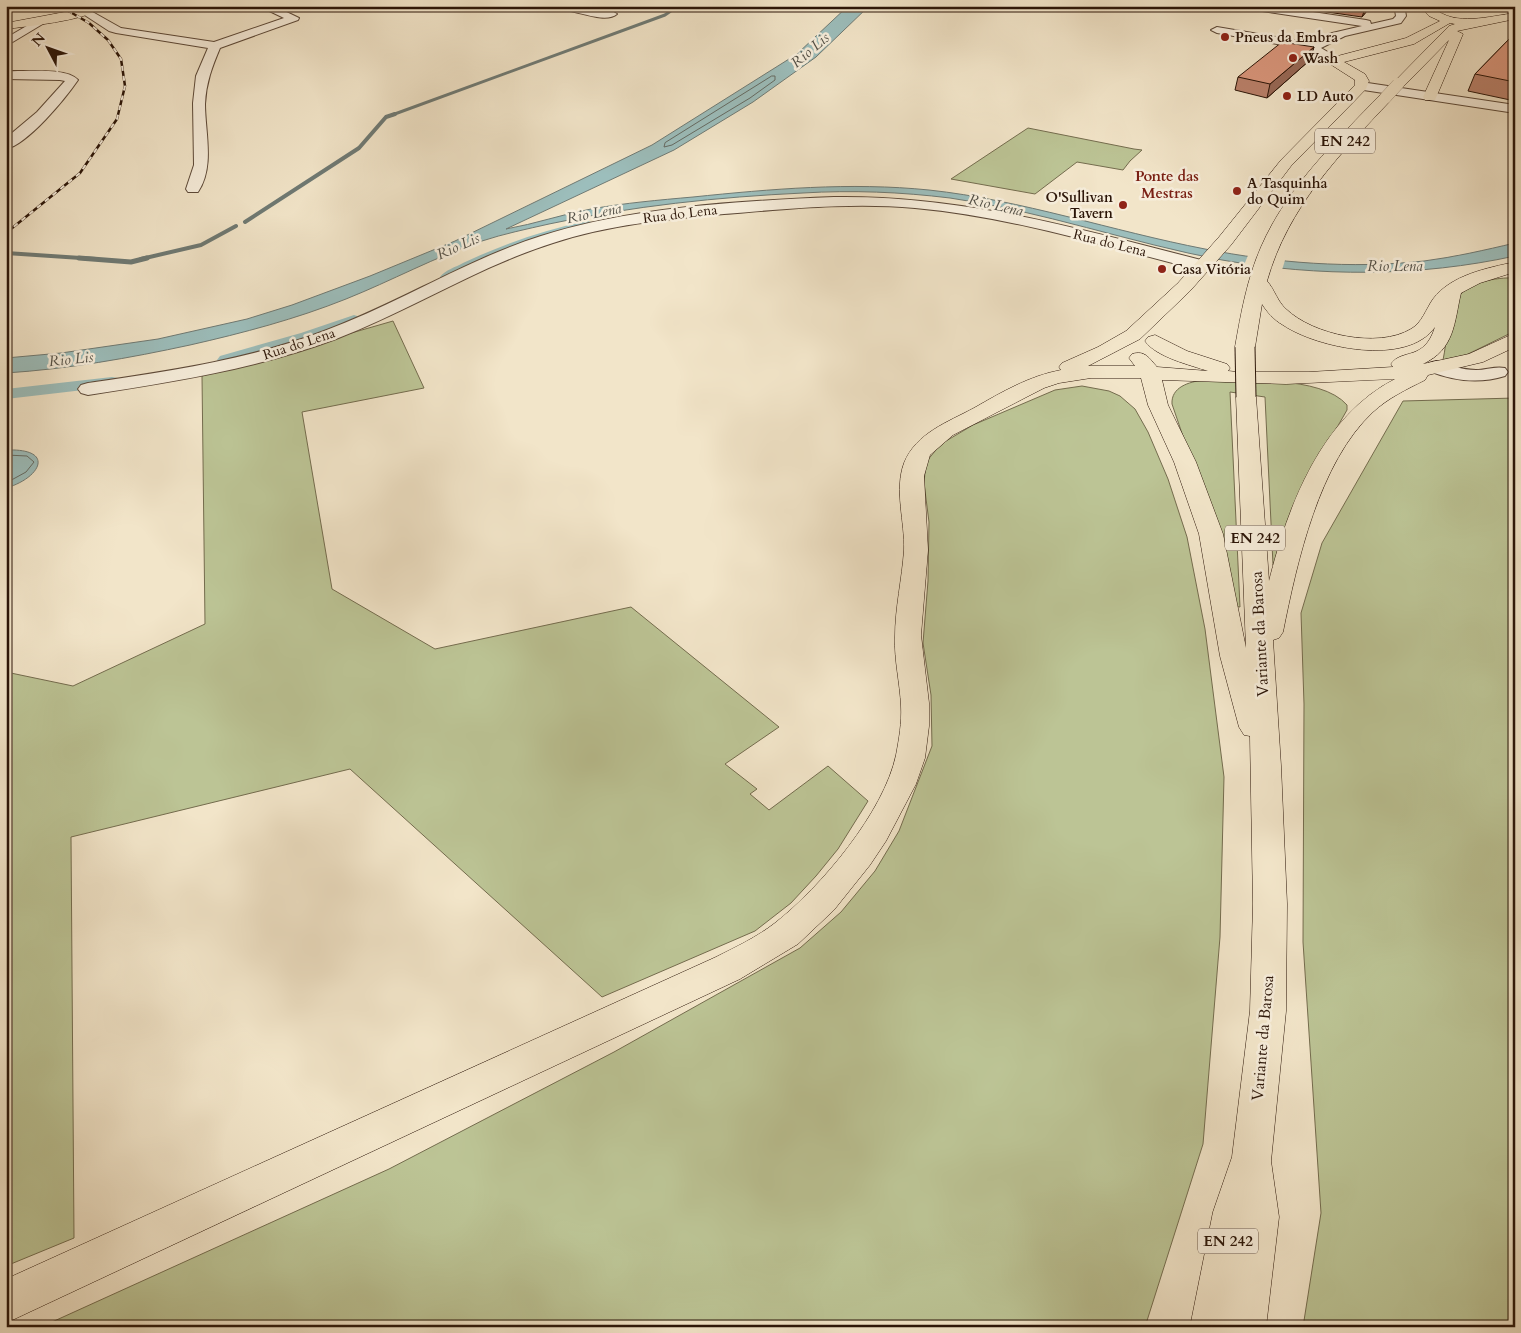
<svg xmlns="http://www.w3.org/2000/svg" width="1521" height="1333" viewBox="0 0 1521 1333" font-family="Cardo,serif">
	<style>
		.green { fill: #bcc495; stroke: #746c4e }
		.water { fill: #9cbebc; stroke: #6f7a74 }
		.pier { fill: #f2e5c9 }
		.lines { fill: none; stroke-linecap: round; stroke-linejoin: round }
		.shore { stroke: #646a62; stroke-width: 1 }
		.stream-far2 { stroke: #6f7a74; stroke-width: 3 }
		.stream-far1 { stroke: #6f7a74; stroke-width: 4 }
		.stream { stroke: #6f7a74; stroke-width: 5 }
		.canal { fill: #9cbebc; fill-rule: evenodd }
		.minor-casing { stroke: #5d4938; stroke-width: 2 }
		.major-casing { stroke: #2b1508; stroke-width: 1 }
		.highway-casing { stroke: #2b1508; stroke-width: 1 }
		.minor { fill: #f7eedc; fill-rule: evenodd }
		.major { fill: #f2e5c9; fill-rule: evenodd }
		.highway { fill: #f2e5c9; fill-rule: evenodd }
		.rail-casing { stroke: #2b1508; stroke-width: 2.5 }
		.rail { stroke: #f7eedc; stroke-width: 2; stroke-dasharray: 5; stroke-linecap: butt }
		.major-bridge-far1-casing { stroke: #2b1508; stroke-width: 12; stroke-linecap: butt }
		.major-bridge-casing { stroke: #2b1508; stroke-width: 21; stroke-linecap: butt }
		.major-bridge-far1 { stroke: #f2e5c9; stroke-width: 12 }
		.major-bridge { stroke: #f2e5c9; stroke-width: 19 }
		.wall { fill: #bb826c; stroke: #2b1508 }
		.shaded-wall { fill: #996a58; stroke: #2b1508 }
		.building { fill: #da977d; stroke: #2b1508 }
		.poi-dot { fill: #8f2418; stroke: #f7eedc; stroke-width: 2 }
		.labels { text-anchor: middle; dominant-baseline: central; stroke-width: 5; stroke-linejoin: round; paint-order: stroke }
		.far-poi-label { font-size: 14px; font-weight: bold; fill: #2b1508; stroke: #f7eedc; text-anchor: start }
		.far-street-label { font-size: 14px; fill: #2b1508; stroke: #f7eedc }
		.far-water-label { font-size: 15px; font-style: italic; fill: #535047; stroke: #f7eedc }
		.shield { fill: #f7eedc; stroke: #685648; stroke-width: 1 }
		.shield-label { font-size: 15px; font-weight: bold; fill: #2b1508 }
		.far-neighbourhood-label { font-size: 15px; font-weight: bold; fill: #7a1f14; stroke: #f7eedc }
		.street-label { font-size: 16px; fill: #2b1508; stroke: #f7eedc }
	</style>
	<rect width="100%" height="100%" fill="#f2e5c9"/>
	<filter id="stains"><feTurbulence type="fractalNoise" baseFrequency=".004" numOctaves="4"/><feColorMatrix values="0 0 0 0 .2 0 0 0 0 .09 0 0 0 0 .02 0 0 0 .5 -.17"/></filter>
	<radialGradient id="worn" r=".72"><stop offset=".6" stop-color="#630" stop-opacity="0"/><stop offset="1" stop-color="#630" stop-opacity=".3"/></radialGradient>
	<path class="green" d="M1028,128L1134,149L1142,150L1130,161L1123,170L1077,162L1035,194L951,179Z
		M1515,278V331L1466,355L1443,360C1447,342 1447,316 1457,299C1467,282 1497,277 1515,278Z
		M393,321L424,388L302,412L332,589L435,649L631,607L779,727L725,764L757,789L750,794L769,810L828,766L868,801L838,849L816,876L791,903L755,931L602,997L350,769L71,837L74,1238L6,1266V672L73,686L205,624L202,376Z
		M1203,380C1241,381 1321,375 1347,405V410L1312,471L1273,565L1265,397L1230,392L1240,607L1233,606L1201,489L1172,404C1171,387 1189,382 1203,380Z
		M1082,386L1109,391L1120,396L1135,409L1148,432L1168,479L1187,537L1205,629L1224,777L1220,937L1203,1144L1145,1327H41L389,1169L614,1052L800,948L841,912L875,871L899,831L932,746L931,695L923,643L928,581L929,522L924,483L926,462L936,450L946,441L973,425L1055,390Z
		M1515,398V1327H1303L1321,1213L1303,942L1304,704L1301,613L1322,543L1403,401Z"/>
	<path class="water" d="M848,6H869L816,57L753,102L674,150L506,229C535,224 563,214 591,209C625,203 659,200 693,197C771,189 850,182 929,190C1022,200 1112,231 1205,249C1276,263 1351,269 1424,261C1455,257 1485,250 1515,243V256C1419,277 1319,277 1222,260C1131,243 1042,211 950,198C901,192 852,190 803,193C718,197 633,206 549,224C527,229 503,234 482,241C435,257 391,281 346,299C296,319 243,333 190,345C130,358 68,369 6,373V358L61,353L158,339L247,319L292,305L370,276L455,241L652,145L797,54Z
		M6,450C56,448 41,478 6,488Z"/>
	<path class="pier" d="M1249,253L1286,257L1282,270L1244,265Z"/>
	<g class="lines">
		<path class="shore" d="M772,76H775V80L750,98L672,145L664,147L665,143Z
			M6,455L27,456L34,462L26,472L6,483"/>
		<path class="stream-far2" d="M392,115L665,15L678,6"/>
		<path class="stream-far1" d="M245,222L359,148L386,117L395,114
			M6,253L96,259
			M141,259L201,245L236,226"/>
		<path class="stream" d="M79,258L131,262L147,258"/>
		<path class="canal" d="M587,221L592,222L594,225L592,228C543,240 499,257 453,280H443L440,277C445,270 456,267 463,263C503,244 544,230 587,221Z
			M354,315L360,317L362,320L360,323L313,341L226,365L220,364L217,360L220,356L301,333Z
			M112,377L118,378L121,382L118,386L6,399V389Z"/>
		<defs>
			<path id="minor" d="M259,6H274L299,18L298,20L220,48C212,67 206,83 205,104C205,132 215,167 198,192H188L186,189L194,165L193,103L196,76L208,48L116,33L109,31L80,12L81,10H89L121,28L214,42L284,18Z
				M539,6H578L587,10L612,11L617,14C607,23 582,13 570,11C561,9 547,13 539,6Z
				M1244,6H1273L1366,20L1370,21L1371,24L1393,19L1396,16L1395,10L1397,6H1407L1405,10L1406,16L1401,23L1345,36L1321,48L1338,58L1340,61L1338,64L1334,65L1314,54L1310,50L1217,33L1211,30L1217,27L1312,43L1328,34L1362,26L1249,9Z
				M42,17L46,18L47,20L46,22L6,46V38Z
				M6,71C24,72 67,67 78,80C65,99 28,144 6,149V138L37,112L65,81L60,80L6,79Z
				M1361,82L1515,105V113L1357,89L1355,86Z
				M834,197C965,195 1083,230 1209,262L1211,266L1209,270L1203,271C1108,247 1013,217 915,208C851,202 787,209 724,214C667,219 608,225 553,243C477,267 410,311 336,339C256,369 172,382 88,395L81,393L78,389L81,385L88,383C168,371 248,360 324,331C398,304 465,260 541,236C631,207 739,201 834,197Z
				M1436,361C1450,365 1462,370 1476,370C1486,370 1495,366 1505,368L1508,372L1505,376C1479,384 1454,381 1429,371L1426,367L1429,363Z"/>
			<path id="major" d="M85,6H96L98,9C88,20 23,27 6,29V23L86,8Z
				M1424,6H1435L1434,8C1455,27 1490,16 1515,13V19L1457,31L1463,34L1435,100H1425L1423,97L1449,40L1403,87H1393L1392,84L1449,26L1455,24L1450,23L1414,44L1344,62L1365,74L1369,81L1366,89L1291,166L1231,245L1190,291L1140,339L1088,366H1135L1129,358L1132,354C1145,350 1149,358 1157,367L1208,371C1190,365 1156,357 1145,341L1148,337L1155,335L1187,351L1227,364L1230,368L1228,371L1238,372H1309L1393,367L1391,364C1402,348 1424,362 1435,327C1407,367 1317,348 1283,325C1274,320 1267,312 1262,304L1255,347L1252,351L1245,353L1238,351L1235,347C1241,313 1247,279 1261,247C1287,187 1336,141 1381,94H1391L1393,97L1391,100C1339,155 1288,207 1267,281C1275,290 1277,301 1286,309C1313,335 1378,349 1411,329C1422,323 1426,309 1433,299C1451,275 1487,268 1515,262V272L1480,283L1461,293C1454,323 1455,349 1423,364L1469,354L1515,333V347L1483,362L1428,375L1425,380C1407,389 1388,398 1373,412C1319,462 1297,562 1283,632L1279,638L1273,640L1281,766L1287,904L1286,1011L1271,1161L1279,1217L1266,1327H1190L1213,1212L1232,1157L1250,1011L1253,904L1250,736L1244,735L1239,727L1220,656L1199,534L1174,462L1148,405L1141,378H1091L1059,383L1044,388L953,435L930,455L924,476L928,550L921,635L929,703V726L925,758L916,784L886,841L870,865L834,910L798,944L740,979L6,1323V1279L716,957C736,947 757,937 775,923C821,887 884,812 896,755C899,739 902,722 901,706C900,683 894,660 895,637C895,608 902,579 904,550C905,522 894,490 904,463C916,433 948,422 974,408C1002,392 1029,376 1061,370L1059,367L1062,363L1098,347L1126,331L1178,283L1219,237L1281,160L1355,85V80L1330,64L1328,61L1330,58L1406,38L1440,21L1429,16L1422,9ZM1395,379C1322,416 1288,505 1269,581L1256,397L1253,393L1246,391L1239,393L1236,397L1246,648L1223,534L1196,462L1168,405L1162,380L1286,384Z"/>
			<path id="highway" d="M1477,6H1489L1490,7L1484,10Z"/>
		</defs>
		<use href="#minor" class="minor-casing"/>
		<use href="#major" class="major-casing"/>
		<use href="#highway" class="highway-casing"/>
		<use href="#minor" class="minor"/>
		<use href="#major" class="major"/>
		<use href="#highway" class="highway"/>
		<defs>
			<path id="rail" d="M6,233L80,173L117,119L125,86L121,59L108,40L89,23L60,6"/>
		</defs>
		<use href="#rail" class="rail-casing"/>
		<use href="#rail" class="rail"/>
		<defs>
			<path id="major-bridge-far1" d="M1386,97L1398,84"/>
			<path id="major-bridge" d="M1245,347L1246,397"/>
		</defs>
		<use href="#major-bridge-far1" class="major-bridge-far1-casing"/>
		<use href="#major-bridge" class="major-bridge-casing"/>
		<use href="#major-bridge-far1" class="major-bridge-far1"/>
		<use href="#major-bridge" class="major-bridge"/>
	</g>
	<path class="wall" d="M1307,6H1371L1362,17L1306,9Z
		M1515,33V101L1468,91L1475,74Z
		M1314,47L1310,60L1267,98L1235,90L1238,77Z"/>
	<path class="shaded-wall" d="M1366,6H1371L1362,17Z
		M1314,47L1310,60L1267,98L1270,84Z"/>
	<path class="building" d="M1515,33V82L1475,74Z
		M1282,42L1314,47L1270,84L1238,77Z"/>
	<g class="poi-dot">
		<circle cx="1225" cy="37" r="5"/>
		<circle cx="1293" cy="58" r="5"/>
		<circle cx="1287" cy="96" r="5"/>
		<circle cx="1237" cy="191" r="5"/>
		<circle cx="1123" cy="205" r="5"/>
		<circle cx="1162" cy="269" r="5"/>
	</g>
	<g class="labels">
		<g class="far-poi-label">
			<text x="1235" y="37">Pneus da Embra</text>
			<text x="1303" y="58">Wash</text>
			<text x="1297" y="96">LD Auto</text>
			<text x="1247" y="183">A Tasquinha<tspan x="1247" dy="16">do Quim</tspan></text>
			<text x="1113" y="197" text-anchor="end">O'Sullivan<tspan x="1113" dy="16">Tavern</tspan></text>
			<text x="1172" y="269">Casa Vitória</text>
		</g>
		<g class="far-street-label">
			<text transform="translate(680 214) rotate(-7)">Rua do Lena</text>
			<text transform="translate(1110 243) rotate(14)">Rua do Lena</text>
			<text transform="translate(299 344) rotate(-18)">Rua do Lena</text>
		</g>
		<g class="far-water-label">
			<text transform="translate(810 50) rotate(-41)">Rio Lis</text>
			<text transform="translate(996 205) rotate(13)">Rio Lena</text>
			<text transform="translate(594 213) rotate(-11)">Rio Lena</text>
			<text transform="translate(458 246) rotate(-24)">Rio Lis</text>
			<text x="1395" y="266">Rio Lena</text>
			<text transform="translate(71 359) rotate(-6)">Rio Lis</text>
		</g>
		<g class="shield">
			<rect x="1315" y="128.5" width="60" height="25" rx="4"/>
			<rect x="1225" y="525.5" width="60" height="25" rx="4"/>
			<rect x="1198" y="1228.5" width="60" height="25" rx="4"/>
		</g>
		<g class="shield-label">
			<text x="1345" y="141">EN 242</text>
			<text x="1255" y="538">EN 242</text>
			<text x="1228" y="1241">EN 242</text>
		</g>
		<g class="far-neighbourhood-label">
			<text x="1167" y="176">Ponte das<tspan x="1167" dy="17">Mestras</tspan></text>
		</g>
		<g class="street-label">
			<text transform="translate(1260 634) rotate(-93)">Variante da Barosa</text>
			<text transform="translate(1263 1038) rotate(-85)">Variante da Barosa</text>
		</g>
	</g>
	<rect width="1521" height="1333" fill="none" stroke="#f2e5c9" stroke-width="25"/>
	<rect x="8" y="8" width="1506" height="1318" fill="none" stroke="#2b1508" stroke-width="2.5"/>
	<rect x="12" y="12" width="1496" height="1308" fill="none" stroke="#2b1508"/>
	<g transform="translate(48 48) rotate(311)" stroke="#f7eedc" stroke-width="4" paint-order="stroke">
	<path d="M0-4L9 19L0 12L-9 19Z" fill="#2b1508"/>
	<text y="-8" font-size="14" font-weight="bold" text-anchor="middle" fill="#2b1508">N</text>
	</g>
	<rect width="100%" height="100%" filter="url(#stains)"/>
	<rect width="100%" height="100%" fill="url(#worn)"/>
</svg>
